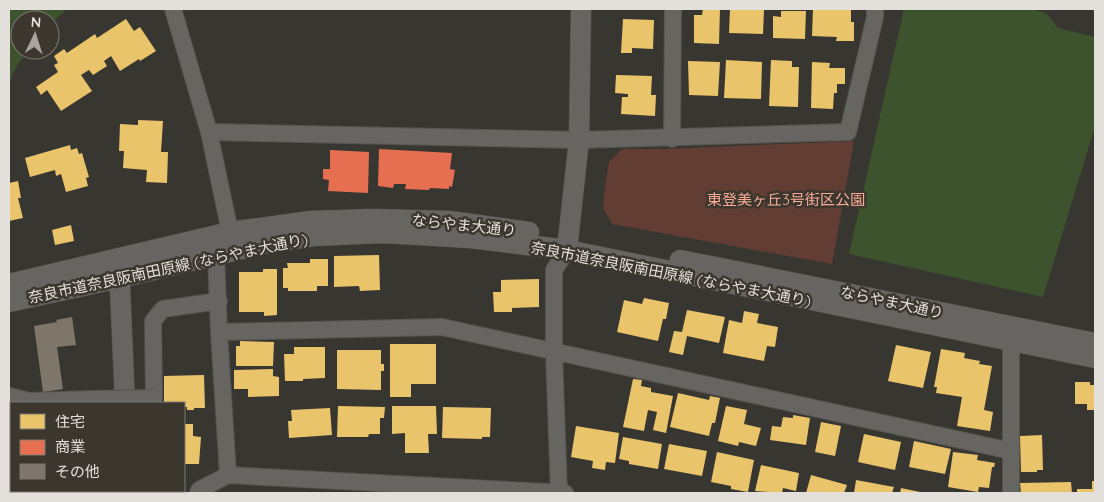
<svg xmlns="http://www.w3.org/2000/svg" width="1104" height="502" viewBox="0 0 1104 502" font-family="Quicksand,'Noto Sans JP',sans-serif">
	<style>
		.green { fill: #613d34 }
		.water { fill: #3d532e }
		.homes { fill: #e9c46a }
		.shops { fill: #e76f51 }
		.building { fill: #7e756b }
		.lines { fill: none; stroke-linecap: round; stroke-linejoin: round }
		.minor-casing { stroke: #565450; stroke-width: 18 }
		.tertiary-casing { stroke: #565450; stroke-width: 21 }
		.minor { stroke: #666561; stroke-width: 16 }
		.tertiary { stroke: #666561; stroke-width: 20 }
		.minor-bridge-casing { stroke: #565450; stroke-width: 18; stroke-linecap: butt }
		.minor-bridge { stroke: #666561; stroke-width: 16 }
		.labels { text-anchor: middle; dominant-baseline: central; stroke-width: 5; stroke-linejoin: round; paint-order: stroke }
		.park-label { font-size: 15px; fill: #faaa95; stroke: #3b372e }
		.street-label { font-size: 15px; fill: #e3e0db; stroke: #3b372e }
	</style>
	<rect width="100%" height="100%" fill="#383631"/>
	<path class="green" d="M854,141L832,264L612,224L603,208L605,186L609,162L622,149H664Z"/>
	<path class="water" d="M9,9H67L50,24V20H20V50H27L13,73L9,86Z
		M904,9H1031L1046,13L1058,28L1095,37V126L1043,297L849,254Z"/>
	<path class="homes" d="M703,9H720L719,44L694,43V15H702Z
		M730,9L764,10L763,34L729,33Z
		M813,9H851V22H854V41H836L837,37L812,36Z
		M781,11H806L805,39L773,38V16L781,17Z
		M126,19L134,31L140,27L156,51L140,61L139,59L120,71L111,56L104,61L107,66L93,75L89,70L81,75L92,91L61,111L47,90L41,95L36,87L58,72L54,65L58,63L54,56L64,49L67,53L95,34L97,38Z
		M623,19L654,20L653,49L632,48V53H621Z
		M726,60L762,62L761,99L724,98Z
		M771,60L792,61V67H799L798,107L769,106Z
		M688,61L720,62L718,96L689,95Z
		M812,62L830,63L829,68H845V84H837V93H834L833,109L811,108Z
		M616,75L652,76L651,95H656L655,116L621,114L622,97H628V94L615,93Z
		M138,120L163,121L161,152H168L167,183L146,182L147,170L123,168L124,151H119L120,124L138,125Z
		M70,145L71,150L77,148L79,154L82,153L89,177L86,178L88,186L66,192L61,174L56,176L55,170L30,177L25,158Z
		M18,181L21,198H18L23,218L9,221V183Z
		M71,225L74,241L55,245L52,230Z
		M379,255L380,290L360,291L359,286L334,287V256Z
		M310,259H328V286H317V291H288V288H283V268H288L287,263H310Z
		M263,269H277V315L264,316V312H239V272H263Z
		M539,279V307L512,308V312H494L493,292H501V280Z
		M644,298L669,303L666,319H663L658,341L617,332L624,300L642,304Z
		M687,310L725,317L719,343L687,336L683,355L669,352L674,331L682,332Z
		M744,311L759,314L757,323L778,327L775,347L767,346L764,361L723,353L729,320L742,323Z
		M240,341L274,342L273,366H236V346H240Z
		M390,344H436V384H411V397H390Z
		M896,345L931,352L923,388L888,381Z
		M294,347H325V378L303,379V381H285L284,354H294Z
		M941,349L965,353L964,358L980,361L979,364L992,366L984,410L993,412L990,431L957,426L962,397L936,393L937,387H934Z
		M337,350H381V364H384V371H381V390L337,389Z
		M273,369V376L279,377V396L248,397V389H234V370Z
		M204,375L205,408H194V410H187V407H184V403H164V376Z
		M633,379L642,380L641,386L651,388V392L673,396L666,433L653,430L657,412L648,410L644,431L623,427Z
		M1075,382H1090V385H1095V410H1087V404H1075Z
		M678,393L709,400L710,396L720,398L715,423H712L709,436L670,427Z
		M338,406L385,407L384,418H380V434H369L368,437H337Z
		M392,406H436L437,434H428L429,453H405V433L392,434Z
		M726,406L747,410L744,424L761,428L756,446L739,442L738,446L718,441Z
		M443,407L491,408L490,437H482V439L442,438Z
		M330,408L332,435L289,438L288,421H292L291,410Z
		M793,415L810,418L806,445L770,440L772,426L781,427L783,417L793,418Z
		M9,417L11,424V471L9,472Z
		M821,422L841,426L835,456L815,452Z
		M184,424H193V436L201,437L199,464H184Z
		M576,426L619,433L615,463L606,462L605,470L592,468L593,461L571,457Z
		M864,434L901,442L895,470L858,462Z
		M1042,435L1043,470H1037V472H1021L1020,436Z
		M623,437L662,444L658,469L629,464V461L619,459Z
		M914,441L951,449L945,474L909,467Z
		M669,444L707,451L702,476L664,469Z
		M717,452L754,460L748,492L731,489V486L711,482Z
		M953,452L978,455L977,460L995,463L994,467H992L989,488L979,487L978,492L948,487Z
		M761,465L799,473L796,491L783,488L782,493L755,491Z
		M811,475L847,485L844,493H806Z
		M856,480L894,487L892,493H854Z
		M1092,481H1095V493H1077V489H1092Z
		M1071,482L1072,493H1021L1020,483Z
		M901,488L920,492V493H900Z"/>
	<path class="shops" d="M379,149L452,153L450,169L455,170L452,187L449,186V189L430,188L429,190L405,189L406,184H394L393,188L378,186Z
		M330,150L369,152L368,193L328,191L329,180L323,179V169H330Z"/>
	<path class="building" d="M72,317L76,345L57,347L63,389L43,392L34,326L57,322L56,320Z"/>
	<g class="lines">
		<defs>
			<path id="minor" d="M173,9L209,132L230,232L216,255L219,332L228,475L565,493
				M209,132L579,140L848,132L875,17V9
				M672,139L673,9
				M1011,328V493
				M219,332L442,327L1011,451
				M9,396L29,401
				M154,398L153,321L163,309L219,301
				M29,403V401L94,399
				M44,491V493
				M198,493L199,490L228,475
				M559,493L554,352V270L567,250"/>
			<path id="tertiary" d="M567,250L579,140L581,9
				M680,260L1095,343
				M119,265L125,403
				M9,284L230,232L311,221L372,219L450,221L529,232
				M9,302L120,278L263,244L314,236L383,233L470,238L567,250L1095,358
				M120,493V491"/>
		</defs>
		<use href="#minor" class="minor-casing"/>
		<use href="#tertiary" class="tertiary-casing"/>
		<use href="#minor" class="minor"/>
		<use href="#tertiary" class="tertiary"/>
		<defs>
			<path id="minor-bridge" d="M94,399L154,398"/>
		</defs>
		<use href="#minor-bridge" class="minor-bridge-casing"/>
		<use href="#minor-bridge" class="minor-bridge"/>
	</g>
	<g class="labels">
		<g class="park-label">
			<text x="786" y="199">東登美ヶ丘3号街区公園</text>
		</g>
		<g class="street-label">
			<text transform="translate(464 225) rotate(6)">ならやま大通り</text>
			<text transform="translate(168 268) rotate(-12)">奈良市道奈良阪南田原線 (ならやま大通り)</text>
			<text transform="translate(671 274) rotate(11)">奈良市道奈良阪南田原線 (ならやま大通り)</text>
			<text transform="translate(892 302) rotate(12)">ならやま大通り</text>
		</g>
	</g>
	<rect width="1104" height="502" fill="none" stroke="#e3e0db" stroke-width="20"/>
	<rect x="10" y="402" width="175" height="90" fill="#3b372e" stroke="#7e7b73"/>
	<rect x="20" y="414" width="25" height="15" fill="#e9c46a" stroke="#7e7b73"/>
	<text x="55" y="427" font-size="15" fill="#e3e0db">住宅</text>
	<rect x="20" y="440" width="25" height="15" fill="#e76f51" stroke="#7e7b73"/>
	<text x="55" y="452" font-size="15" fill="#e3e0db">商業</text>
	<rect x="20" y="464" width="25" height="15" fill="#7e756b" stroke="#7e7b73"/>
	<text x="55" y="477" font-size="15" fill="#e3e0db">その他</text>
	<g transform="translate(35 35) rotate(4)"><circle r="24" fill="#3b372e" stroke="#7e7b73"/>
	<path d="M0-4L9 19L0 12L-9 19Z" fill="#a7a4a0"/>
	<text y="-8" font-size="14" font-weight="bold" text-anchor="middle" fill="#e3e0db">N</text>
	</g>
</svg>
